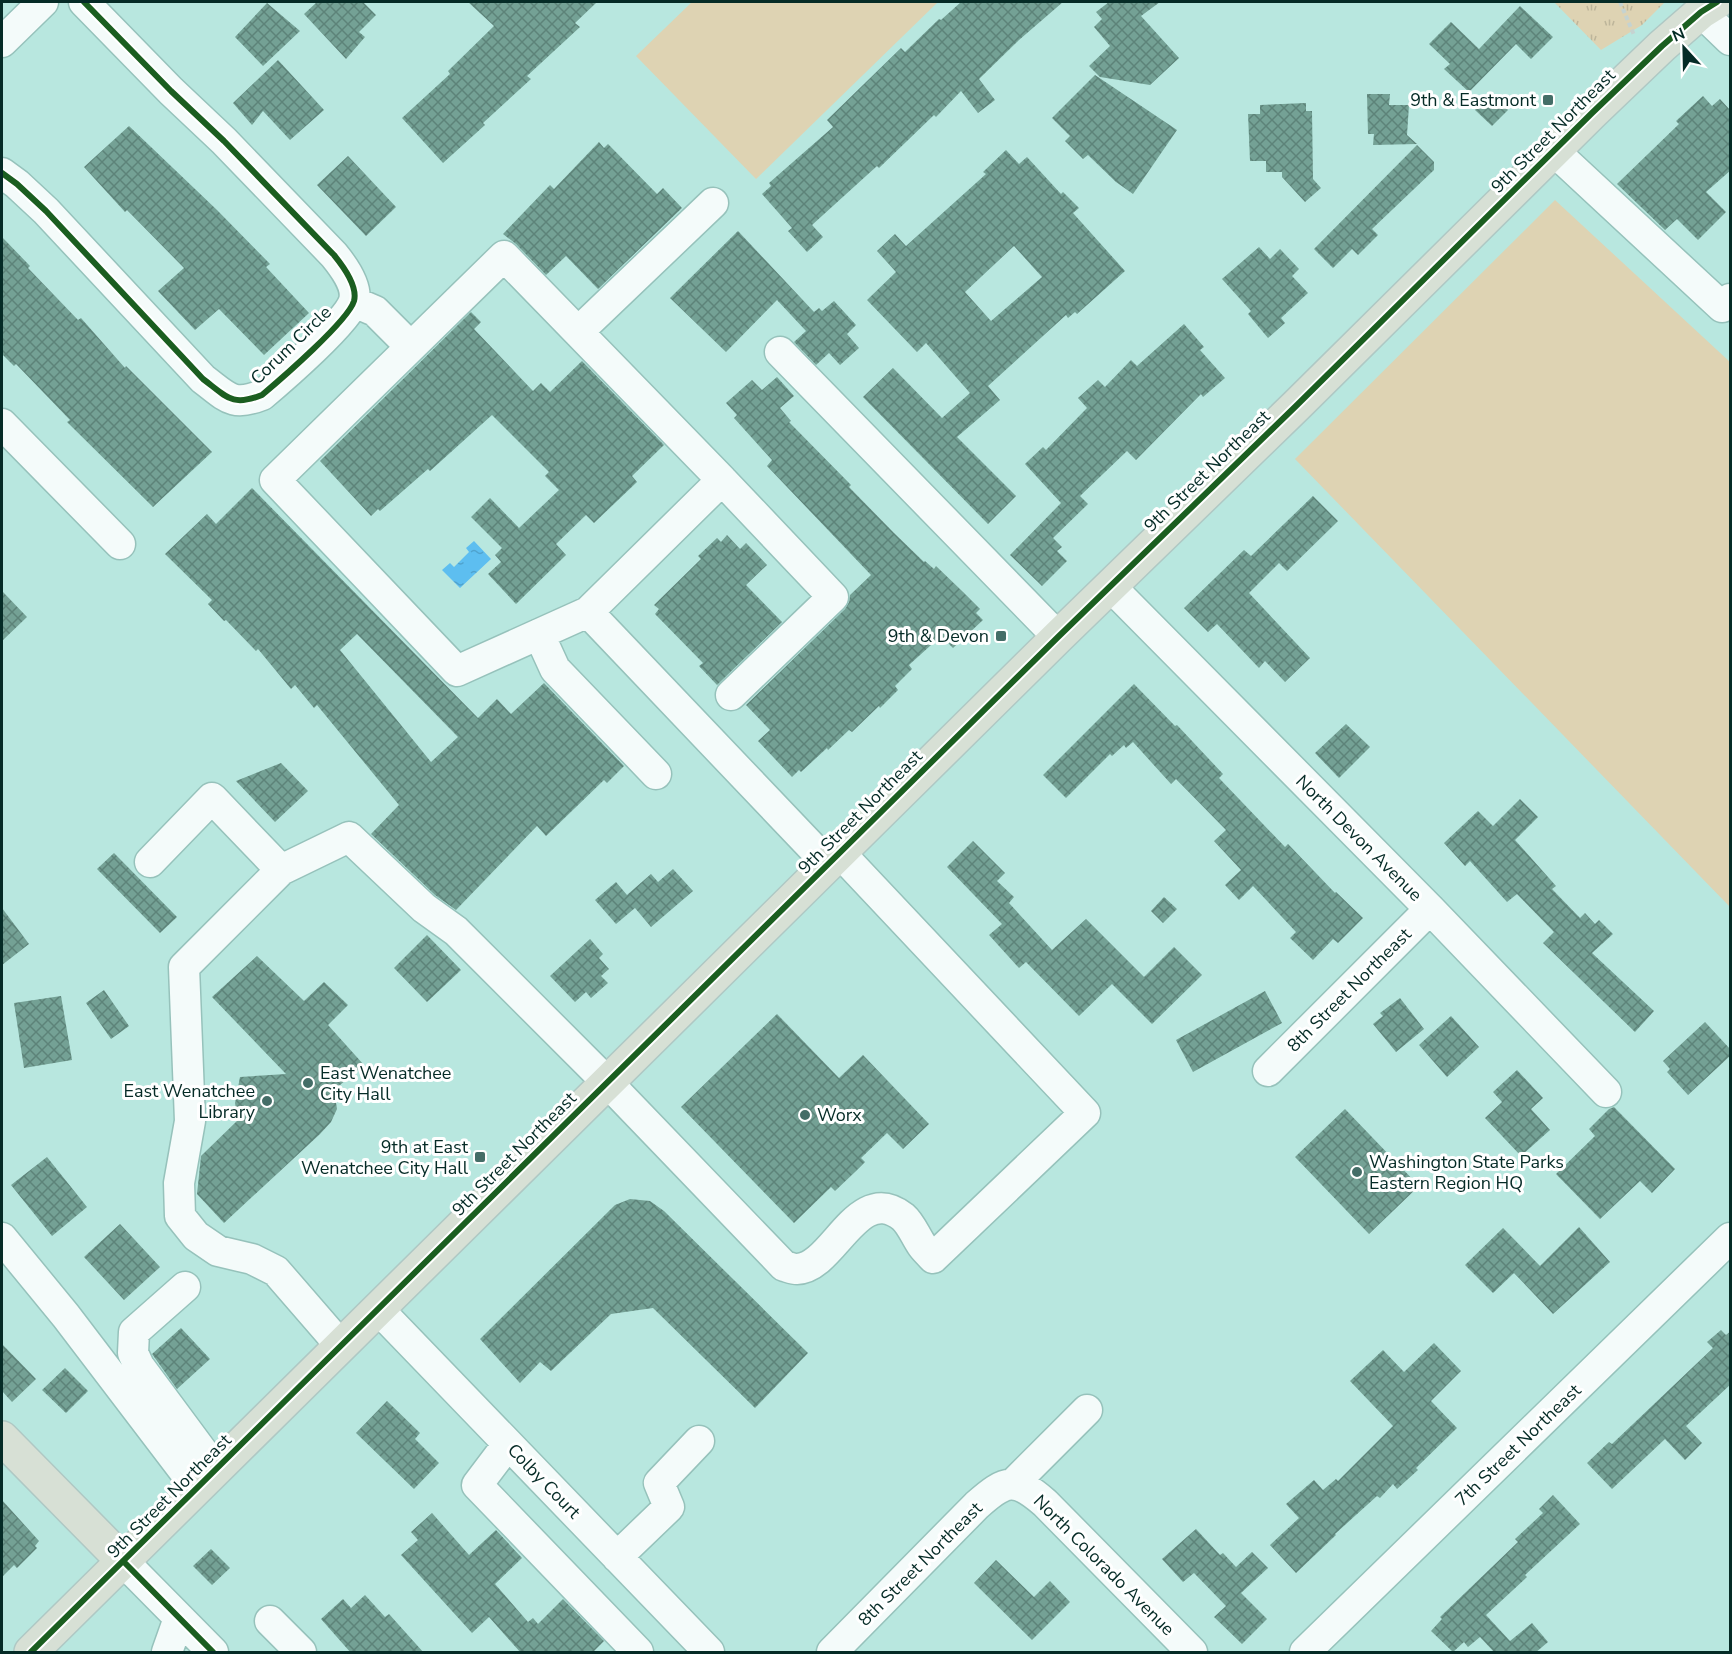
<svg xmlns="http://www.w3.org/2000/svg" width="1732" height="1654" viewBox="0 0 1732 1654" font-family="'Nunito Sans',sans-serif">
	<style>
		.green { fill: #ded3b3 }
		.park { fill: url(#park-tufts) }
		.water { fill: url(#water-ripples) }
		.building { fill: url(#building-cross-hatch); fill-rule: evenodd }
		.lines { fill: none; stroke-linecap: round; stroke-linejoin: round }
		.minor-casing { stroke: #96c2bb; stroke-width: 33 }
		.major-casing { stroke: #afc8c4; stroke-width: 36 }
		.path { stroke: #c5d3d1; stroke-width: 4; stroke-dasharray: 4.5 3; stroke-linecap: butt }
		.minor { stroke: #f4fbfa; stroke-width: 30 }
		.major { stroke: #d7e0d5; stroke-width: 33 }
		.cycleway-casing { stroke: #fff; stroke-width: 10 }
		.cycleway { stroke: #1b5e20; stroke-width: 6 }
		.poi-dot { fill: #446d67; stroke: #fff; stroke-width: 2 }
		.labels { text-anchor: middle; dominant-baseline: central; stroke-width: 6; stroke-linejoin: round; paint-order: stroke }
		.poi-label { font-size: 18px; fill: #052b26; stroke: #fff; text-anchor: end }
		.street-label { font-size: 18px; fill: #052b26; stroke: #fff }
	</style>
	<defs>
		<pattern id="park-tufts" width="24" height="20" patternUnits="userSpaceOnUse" patternTransform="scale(1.5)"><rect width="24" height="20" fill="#ded3b3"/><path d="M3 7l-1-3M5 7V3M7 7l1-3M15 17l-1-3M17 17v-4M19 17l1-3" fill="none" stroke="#bdb59a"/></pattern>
		<pattern id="water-ripples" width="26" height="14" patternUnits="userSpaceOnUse" patternTransform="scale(1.5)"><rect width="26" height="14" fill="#5dbef0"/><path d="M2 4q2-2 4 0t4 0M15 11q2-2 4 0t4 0" fill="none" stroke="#4fa3ce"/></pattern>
		<pattern id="building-cross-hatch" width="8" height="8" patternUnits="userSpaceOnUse" patternTransform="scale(1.5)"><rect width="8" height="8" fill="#74a195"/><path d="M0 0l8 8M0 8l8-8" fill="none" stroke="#5d8379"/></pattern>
	</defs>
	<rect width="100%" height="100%" fill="#b8e7df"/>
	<path class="green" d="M692,2H938L756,179L636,56Z
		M1555,200L1730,362V907L1295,459Z"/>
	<path class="park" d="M1554,2H1665L1642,25L1601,50Z"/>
	<path class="water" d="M474,541L491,559L460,588L442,570L450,563L454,567L469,552L466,548Z"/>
	<path class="building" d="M317,2H363L376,15L359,32L365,37L346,59L304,14Z
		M468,2H597L575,23L580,27L527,76L531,79L483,123L485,125L443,163L402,118L450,74L448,71L494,26Z
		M961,2H1063L1019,40L979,79L995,100L978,113L961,91L936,117L934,115L879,168L877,166L812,225L823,237L807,252L788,231L792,228L762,194L771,186L769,183L833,127L827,120L901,48L905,52L939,19L941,20Z
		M1109,2H1160L1141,16L1179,58L1150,85L1100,77L1089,66L1110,46L1094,27L1102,19L1096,12Z
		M267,3L300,31L263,66L235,37Z
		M1520,6L1553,37L1531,59L1516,44L1469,92L1444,69L1450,64L1429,44L1451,22L1479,49Z
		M278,60L324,110L290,140L263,111L252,125L233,103Z
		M1095,75L1177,130L1133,194L1116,182L1088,155L1083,159L1065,141L1070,136L1052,118Z
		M1492,93L1508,110L1492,126L1475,110Z
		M1367,94H1390L1389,105H1409L1407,135L1417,144L1373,145L1374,134H1368Z
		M1703,96L1712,106L1720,99L1731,111V170L1706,192L1726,212L1698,240L1677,219L1665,230L1617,184L1679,124L1676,121Z
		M1306,103V111H1312L1313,179L1321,188L1305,202L1282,177V172H1266V161H1250L1248,114H1260V105Z
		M129,126L217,210L270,264L266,267L309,313L264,355L219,309L195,330L158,291L184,268L127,210L125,212L84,167Z
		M599,142L604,148L608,144L657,194L663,188L682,208L598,289L566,256L546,275L516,244L503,234L550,185L554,189Z
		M1417,145L1434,162V170L1372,229L1378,235L1358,255L1352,249L1333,268L1314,249Z
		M1006,150L1019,164L1027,157L1061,194L1063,192L1079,208L1073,213L1125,271L1077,314L1075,312L1068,318L1066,315L988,386L1000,400L957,437L1016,496L988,524L863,397L893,368L942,418L970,393L926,343L917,352L867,300L896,272L877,251L895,234L906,246L986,174L983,172ZM1014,246L1042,277L991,321L965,292Z
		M348,156L396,207L366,236L317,185Z
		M738,231L814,312L819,308L822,311L834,301L856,325L847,334L859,348L840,365L829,353L816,365L796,344L794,342L806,331L777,300L726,352L670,298Z
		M2,237L30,266L28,268L78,320L81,318L125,368L126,366L212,452L153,507L67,422L70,420L16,364L14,366L2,354Z
		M1259,247L1270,259L1280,249L1299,269L1292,276L1308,293L1281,318L1285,323L1268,338L1248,314L1251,311L1222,279Z
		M471,312L481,322L474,329L533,391L541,383L550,392L582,361L664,445L632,476L637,482L594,523L586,515L556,544L566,555L516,604L488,574L501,562L495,555L502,548L471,517L490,498L519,528L559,490L545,476L549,472L492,415L430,471L428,469L380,511L378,509L371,516L320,461Z
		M1184,324L1204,347L1200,350L1225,378L1203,397L1201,394L1136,460L1127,451L1080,496L1088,504L1053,538L1062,547L1057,551L1067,561L1042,586L1010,555L1061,503L1025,464L1043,447L1046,450L1087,408L1078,398L1098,380L1105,387L1131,360L1137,366Z
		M777,377L794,396L780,408L791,421L789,422L851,485L849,487L894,533L924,562L925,561L934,569L936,566L963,592L980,609L976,613L983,620L953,648L941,636L909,665L912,669L895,686L898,690L880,708L879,706L852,732L849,730L828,750L827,748L801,772L799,770L792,777L758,741L770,730L746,705L845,609L849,602L850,595L871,575L767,466L772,460L734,418L737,415L726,403L752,380L762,390Z
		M252,488L478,718L497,699L511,714L544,683L624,766L607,783L604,780L546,836L537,826L456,910L435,895L371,834L399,805L317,705L314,708L295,685L291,689L258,649L256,651L226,620L224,621L208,604L212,600L165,554L207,514L216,524ZM357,634L458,737L431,762L340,650Z
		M1313,496L1338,521L1287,571L1279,563L1249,593L1310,658L1285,682L1265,661L1259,668L1217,624L1208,632L1184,608L1244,550L1251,556Z
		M727,535L740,549L746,543L767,565L746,585L782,622L717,685L699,666L703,663L655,614L659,609L654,605L701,559L698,556L717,538L721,542Z
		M2,591L27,617L2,641Z
		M1134,684L1175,726L1177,725L1223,774L1219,778L1285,847L1288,844L1335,893L1336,892L1363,918L1338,943L1333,939L1313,960L1290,938L1296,932L1253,886L1239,900L1225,885L1241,870L1214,841L1226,830L1176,779L1171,784L1133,742L1126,748L1124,745L1112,756L1110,754L1066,798L1043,775Z
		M1346,724L1370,747L1339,778L1315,753Z
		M281,763L308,791L275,822L236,781Z
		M1520,799L1538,817L1515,840L1556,886L1552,889L1580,918L1585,913L1595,924L1599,920L1613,934L1592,953L1654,1011L1635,1032L1543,943L1554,932L1517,894L1507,902L1470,861L1465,866L1444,843L1478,811L1493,826Z
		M973,841L1005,873L997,881L1014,897L1009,903L1052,950L1086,919L1144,977L1174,947L1202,975L1152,1024L1112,984L1079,1016L1026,962L1019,968L989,935L1002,924L947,867Z
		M114,853L177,917L160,933L97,869Z
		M673,869L693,891L651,927L635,908L616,924L595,900L616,882L627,895L651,874L658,882Z
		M1164,897L1177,909L1163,923L1151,911Z
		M2,908L29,944L2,965Z
		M427,935L461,970L427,1002L394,968Z
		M590,939L603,954L599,958L609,969L601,976L608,983L591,998L586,992L575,1002L550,976Z
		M257,956L304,1001L324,982L348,1005L328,1025L364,1065L334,1090L337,1109L331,1122L320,1134L224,1223L197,1194L201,1156L238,1120L235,1103L240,1077L286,1074L212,997Z
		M104,990L129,1026L111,1039L86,1003Z
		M1265,991L1282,1023L1193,1072L1176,1040Z
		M61,996L72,1060L24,1068L14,1003Z
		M1400,998L1424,1029L1396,1052L1373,1024L1383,1016L1380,1013Z
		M777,1014L839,1078L863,1055L929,1124L903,1149L887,1133L861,1158L865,1162L856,1171L835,1191L831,1187L794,1223L681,1107Z
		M1451,1016L1479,1047L1447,1077L1419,1045Z
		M1705,1022L1731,1050V1055L1688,1095L1667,1072L1670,1069L1663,1061Z
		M1517,1070L1543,1098L1531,1109L1550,1130L1521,1156L1485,1118L1502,1102L1493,1092Z
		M1614,1107L1675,1169L1652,1193L1640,1181L1600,1219L1556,1174L1595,1136L1589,1129L1609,1109Z
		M1345,1109L1419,1186L1369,1234L1295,1157Z
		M47,1157L87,1207L52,1236L11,1185Z
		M630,1199L650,1201L664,1211L808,1353L755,1408L653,1308L611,1314L551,1371L540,1362L520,1383L480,1339L615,1205Z
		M120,1224L160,1267L124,1300L84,1257Z
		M1579,1227L1610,1262L1553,1314L1514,1273L1493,1293L1465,1265L1503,1228L1540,1266Z
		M181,1328L210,1359L177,1389L152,1354Z
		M1721,1330L1726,1335L1731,1331V1384L1686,1426L1702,1443L1685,1460L1665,1439L1612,1489L1587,1463L1609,1442L1612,1444L1713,1348L1707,1342Z
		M1434,1343L1461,1371L1431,1401L1457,1428L1416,1468L1418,1470L1397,1489L1393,1484L1380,1498L1377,1496L1335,1534L1336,1535L1296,1573L1270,1545L1299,1518L1286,1504L1314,1480L1323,1490L1336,1479L1338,1481L1393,1426L1350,1381L1383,1350L1404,1372Z
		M2,1344L36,1379L12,1402L2,1391Z
		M65,1368L88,1391L66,1413L42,1390Z
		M387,1401L420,1433L415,1439L439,1463L414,1489L356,1433Z
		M1553,1495L1580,1524L1525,1575L1527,1577L1486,1615L1510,1641L1532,1623L1548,1642L1535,1653H1495L1480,1637L1468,1647L1464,1642L1453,1652L1431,1631L1442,1619L1440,1617L1518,1542L1515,1539L1543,1513L1539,1509Z
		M2,1500L39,1541L35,1546L37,1548L17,1568L14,1565L2,1577Z
		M432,1513L469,1555L496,1530L522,1558L495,1584L528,1622L533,1618L538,1624L563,1599L604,1641L592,1653H521L489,1617L472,1633L401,1555L418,1540L411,1532Z
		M1196,1529L1220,1555L1223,1553L1236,1567L1252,1552L1268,1568L1241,1593L1267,1619L1242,1644L1214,1617L1226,1606L1194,1573L1183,1582L1162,1559Z
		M211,1549L230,1568L212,1585L193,1566Z
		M996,1560L1034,1597L1050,1581L1070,1602L1032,1640L974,1583Z
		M365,1595L385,1617L389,1614L424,1653H351L321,1619L343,1599L351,1608Z"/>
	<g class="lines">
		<defs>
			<path id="minor" d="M1701,12L1730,40
				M2,42L43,2
				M1554,151L1722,307L1730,299
				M2,173L17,184L46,211L203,379C227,397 232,407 262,395C281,379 348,321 354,301C358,286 343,266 334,255L224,141L171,91L84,2
				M354,302L375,311L411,347
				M578,332L713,203
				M780,352L1058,637
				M2,424L120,544
				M722,480L833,597L731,695
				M1110,586L1430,909L1606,1092
				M588,612L457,671L275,480L504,256L722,480L588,612L828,864
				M539,634L555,669L656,774
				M150,862L212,798L281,870L349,837L424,908L456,931L608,1083L784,1266C788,1267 793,1269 797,1269C834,1268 857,1181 903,1217C911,1224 915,1235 921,1244C924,1249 929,1253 933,1258L1085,1113L840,853
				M281,870L184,967L190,1121L179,1183L180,1216L196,1236L218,1251L252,1259L276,1271L341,1346
				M1268,1071L1430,909
				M2,1238L66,1316L197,1488
				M185,1287L134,1332L133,1353L139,1366L216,1470
				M378,1309L709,1652
				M508,1444L477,1485L638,1652
				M1013,1484L1087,1410
				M617,1557L669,1507L659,1483L699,1441
				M123,1561L213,1652
				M270,1621L301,1652
				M167,1652L179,1618
				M832,1652L977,1505C1006,1479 1015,1477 1045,1503L1192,1652
				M1305,1652L1730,1238"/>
			<path id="major" d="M2,1438L123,1561
				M31,1652L1058,637L1297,405L1592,113L1662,46L1701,12L1717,2"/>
		</defs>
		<use href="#minor" class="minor-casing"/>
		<use href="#major" class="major-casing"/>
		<path class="path" d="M1620,2L1634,35"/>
		<use href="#minor" class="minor"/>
		<use href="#major" class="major"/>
		<defs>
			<path id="cycleway" d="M2,173L17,184L46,211L203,379C227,397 232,407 262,395C281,379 348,321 354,301C358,286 343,266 334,255L224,141L171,91L84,2
				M123,1561L213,1652
				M31,1652L1058,637L1297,405L1592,113L1662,46L1701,12L1717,2"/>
		</defs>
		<use href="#cycleway" class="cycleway-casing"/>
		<use href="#cycleway" class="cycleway"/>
	</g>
	<g class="poi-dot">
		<rect x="1542" y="94" width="12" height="12" rx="3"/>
		<rect x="995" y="630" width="12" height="12" rx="3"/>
		<circle cx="308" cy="1083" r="6"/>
		<circle cx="267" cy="1101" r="6"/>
		<circle cx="805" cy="1115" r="6"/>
		<rect x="474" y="1151" width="12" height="12" rx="3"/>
		<circle cx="1357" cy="1172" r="6"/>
	</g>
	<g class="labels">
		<g class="poi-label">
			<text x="1536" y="100">9th &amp; Eastmont</text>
			<text x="989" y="636">9th &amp; Devon</text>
			<text x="320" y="1073" text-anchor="start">East Wenatchee<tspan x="320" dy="21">City Hall</tspan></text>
			<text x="255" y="1091">East Wenatchee<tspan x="255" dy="21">Library</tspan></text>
			<text x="817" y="1115" text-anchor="start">Worx</text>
			<text x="468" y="1147">9th at East<tspan x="468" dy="21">Wenatchee City Hall</tspan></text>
			<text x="1369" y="1162" text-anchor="start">Washington State Parks<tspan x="1369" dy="21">Eastern Region HQ</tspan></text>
		</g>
		<g class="street-label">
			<text transform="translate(1553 131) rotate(-45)">9th Street Northeast</text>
			<text transform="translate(291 345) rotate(-44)">Corum Circle</text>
			<text transform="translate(1207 471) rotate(-44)">9th Street Northeast</text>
			<text transform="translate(860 812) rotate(-45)">9th Street Northeast</text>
			<text transform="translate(1359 838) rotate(45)">North Devon Avenue</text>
			<text transform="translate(1349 990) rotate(-45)">8th Street Northeast</text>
			<text transform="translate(514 1154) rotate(-45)">9th Street Northeast</text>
			<text transform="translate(1518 1445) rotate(-44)">7th Street Northeast</text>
			<text transform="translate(544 1481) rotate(46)">Colby Court</text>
			<text transform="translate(169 1496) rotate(-45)">9th Street Northeast</text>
			<text transform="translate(920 1564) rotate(-45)">8th Street Northeast</text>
			<text transform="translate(1104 1565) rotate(45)">North Colorado Avenue</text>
		</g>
	</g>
	<rect width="1732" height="1654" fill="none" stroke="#052b26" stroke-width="6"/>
	<g transform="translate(1684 48) rotate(338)" stroke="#ffffff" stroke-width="4.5" paint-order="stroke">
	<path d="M0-4.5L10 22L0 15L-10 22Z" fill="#052b26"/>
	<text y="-9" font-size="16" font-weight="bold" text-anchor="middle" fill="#052b26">N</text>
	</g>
</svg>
